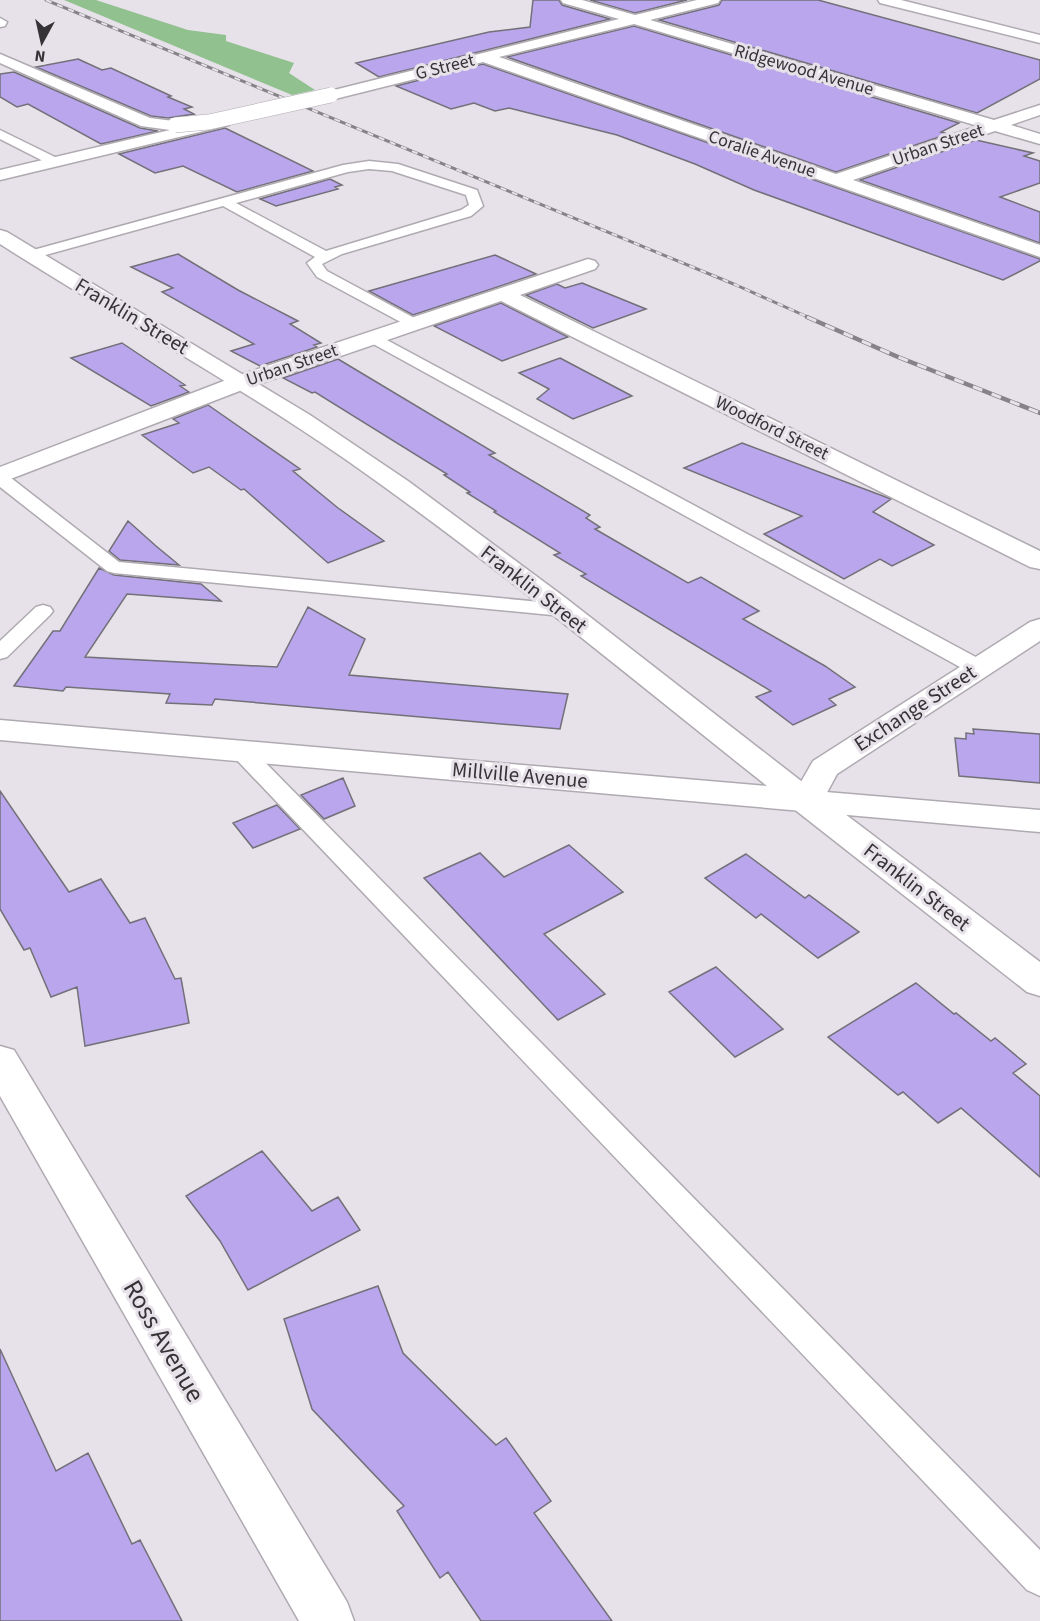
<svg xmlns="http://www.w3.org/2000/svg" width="1040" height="1621" viewBox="0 0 1040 1621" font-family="'Source Sans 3',sans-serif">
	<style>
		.green { fill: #92c190 }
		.building { fill: #baa6ed; stroke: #727078; stroke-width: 1.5 }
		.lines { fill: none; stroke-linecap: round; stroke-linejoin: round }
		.lane-casing { stroke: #afaab1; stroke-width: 3 }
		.street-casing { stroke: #afaab1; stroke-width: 3 }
		.secondary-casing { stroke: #afaab1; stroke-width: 3 }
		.lane { fill: #fff; fill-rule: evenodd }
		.street { fill: #fff; fill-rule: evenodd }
		.secondary { fill: #fff; fill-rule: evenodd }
		.rail-far1-casing { stroke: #868287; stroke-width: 3 }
		.rail-casing { stroke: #868287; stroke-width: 4.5 }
		.rail-far1 { stroke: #e7e2e9; stroke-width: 2; stroke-dasharray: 6; stroke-linecap: butt }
		.rail { stroke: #e7e2e9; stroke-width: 3; stroke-dasharray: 10; stroke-linecap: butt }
		.street-bridge-casing { stroke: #afaab1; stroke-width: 16; stroke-linecap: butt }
		.street-bridge { stroke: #fff; stroke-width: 15 }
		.labels { text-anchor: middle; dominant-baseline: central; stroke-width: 6; stroke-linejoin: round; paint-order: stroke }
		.far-street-label { font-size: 18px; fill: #353336; stroke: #e7e2e9 }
		.street-label { font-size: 21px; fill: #353336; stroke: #e7e2e9 }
		.near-street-label { font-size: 26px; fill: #353336; stroke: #e7e2e9 }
	</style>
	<rect width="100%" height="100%" fill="#e7e2e9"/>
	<path class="green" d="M64,0H96L188,30L226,35V41L294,63L289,73L315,90L292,95Z"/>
	<path class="building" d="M533,0H559L562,5L610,19L379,77L356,63L489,32L530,27Z
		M590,0H687L635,13Z
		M722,0H818L1040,60V79L977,113L659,20L719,5Z
		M634,26L959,123L941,132L948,134L836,172L507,57Z
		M78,59L102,70L111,68L171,96L168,97L192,107L184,109L194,114L168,118L151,116L36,67Z
		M483,64L1040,259V261L1003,280L754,190L695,164L617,135L509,108L495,111L474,103L451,109L396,86Z
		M14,72L140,128L158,131L101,144L28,104L17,107L0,97V74Z
		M225,128L313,171L237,192L183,166L155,173L119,154Z
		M976,140L1033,153L1024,156L1040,161V183L1000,197L1040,212V243L860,180Z
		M330,179L342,185L335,187L338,189L276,206L260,199Z
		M178,254L238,290L298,321L290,324L321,343L314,345L317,347L260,366L231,351L254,344L162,292L173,288L131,267Z
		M495,255L536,274L413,315L369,291Z
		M582,283L646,309L593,328L526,295L557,284L565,288Z
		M501,303L568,337L502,361L434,326Z
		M122,343L185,385L180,386L189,392L151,406L71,358Z
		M560,358L632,396L573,419L537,399L549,389L519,373Z
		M338,359L495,453L489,455L590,515L586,518L600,527L595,529L688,583L701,577L759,611L743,619L825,666L855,687L829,699L836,705L793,725L756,697L771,691L581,576L586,574L554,555L560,553L494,512L496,511L467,493L470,492L444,475L447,474L315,392L312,393L283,378Z
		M208,405L300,469L293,471L338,508L384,541L328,563L244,489L241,490L209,467L193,473L142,435L179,423L173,419Z
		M742,443L891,499L873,512L934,545L892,566L880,559L844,579L764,534L802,516L684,468Z
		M128,521L156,546L179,565L120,560L109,551Z
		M99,568L114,575L201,584L221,601L127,594L85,657L277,667L308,607L365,639L349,675L568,694L560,729L215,699L212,705L166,703L170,694L66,687L63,691L14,686L53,631H60Z
		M973,729L1040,734V783L959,776L955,738L966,739V733L974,734Z
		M343,778L355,806L324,819L301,795Z
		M0,791L69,892L101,879L130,923L145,918L175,979L181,978L189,1023L85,1046L77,987L51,997L30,948L24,950L0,909Z
		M277,805L300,829L253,848L233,823Z
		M569,845L623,892L544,934L605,994L558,1020L424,878L480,853L504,877Z
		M746,854L805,898L809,895L859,932L818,958L761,914L756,918L705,878Z
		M716,967L783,1029L735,1057L669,992Z
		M916,983L954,1014L956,1013L991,1041L995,1038L1026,1064L1013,1073L1040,1096V1177L961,1108L938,1123L903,1092L898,1095L828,1037Z
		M262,1151L312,1211L338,1197L360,1230L248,1290L220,1241L186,1196Z
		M378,1286L403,1353L496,1445L506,1438L551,1501L534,1513L612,1621H481L448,1572L440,1578L397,1511L404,1506L312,1409L284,1319Z
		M0,1349L56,1471L88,1453L132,1544L140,1540L182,1621H0Z"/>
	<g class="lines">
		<defs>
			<path id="lane" d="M0,130L59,159L61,162L59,165H51L0,139Z
				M369,161L398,164L477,190L483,206L471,216L342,254L322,264L327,271L418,320L421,323L418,326H408L317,277L307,263L315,257L223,206L31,259L24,255L26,252L343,165ZM369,169L392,171L466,195L469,205L461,210L326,251L236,203L348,172Z
				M372,332L985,662L988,667L985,672L977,673L969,672L366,340L364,337L366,334Z
				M0,473L6,474L119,562L562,604L569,606L572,610L569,614L562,616L114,573L107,571L0,487Z
				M43,605L50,607L53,611L50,615L7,657L0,659V641L36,607Z
				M240,743L248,745L1040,1550V1596L1027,1590L232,755L229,750L232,745Z"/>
			<path id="street" d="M561,0H582L635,15L697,0H720L718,3L650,20L994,120L1040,105V115L1011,125L1040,134V144L995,131L853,180L1040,245V257L483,62L331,100L323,95L326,92L619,19L563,3ZM634,24L978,126L836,174L499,57Z
				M878,0H901L1040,35V43L880,3Z
				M0,18L7,22L5,26L0,27Z
				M0,54L150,118L181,122L182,127L223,117L231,122L229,125L0,180V170L170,130L141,126L0,63Z
				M588,259L595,261L598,265L595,269L520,295L1040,551V569L1030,567L501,301L250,387L0,483V467L234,377Z
				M1040,619V641L837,774L824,798L1040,962V996L1027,992L794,809L790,801L813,761L1030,622Z
				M0,1046L14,1050L347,1602L354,1621H299L0,1096Z"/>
			<path id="secondary" d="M0,230L7,232L310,415L408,481L563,596L814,791L1040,810V832L0,740V720L767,786C628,676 491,561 345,459C234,382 114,317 0,244Z"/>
		</defs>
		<use href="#lane" class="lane-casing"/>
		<use href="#street" class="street-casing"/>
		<use href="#secondary" class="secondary-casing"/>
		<use href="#lane" class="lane"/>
		<use href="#street" class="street"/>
		<use href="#secondary" class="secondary"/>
		<defs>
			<path id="rail-far1" d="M46,0L736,285L810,318"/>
			<path id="rail" d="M807,317L898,357L1040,413"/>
		</defs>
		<use href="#rail-far1" class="rail-far1-casing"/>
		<use href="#rail" class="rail-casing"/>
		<use href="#rail-far1" class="rail-far1"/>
		<use href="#rail" class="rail"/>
		<defs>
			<path id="street-bridge" d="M175,125L209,122L331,95"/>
		</defs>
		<use href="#street-bridge" class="street-bridge-casing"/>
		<use href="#street-bridge" class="street-bridge"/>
	</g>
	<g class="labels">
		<g class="far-street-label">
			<text transform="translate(445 67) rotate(-14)">G Street</text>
			<text transform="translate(804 70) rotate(16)">Ridgewood Avenue</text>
			<text transform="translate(938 145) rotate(-19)">Urban Street</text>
			<text transform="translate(762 154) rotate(19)">Coralie Avenue</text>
			<text transform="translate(292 365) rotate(-19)">Urban Street</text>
			<text transform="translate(772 428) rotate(26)">Woodford Street</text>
		</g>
		<g class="street-label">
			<text transform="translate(132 316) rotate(31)">Franklin Street</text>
			<text transform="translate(534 589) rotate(38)">Franklin Street</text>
			<text transform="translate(915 708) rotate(-33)">Exchange Street</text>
			<text transform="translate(520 775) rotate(5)">Millville Avenue</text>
			<text transform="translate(917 887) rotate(38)">Franklin Street</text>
		</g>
		<g class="near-street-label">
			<text transform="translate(164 1341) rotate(60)">Ross Avenue</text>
		</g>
	</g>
	<g transform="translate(42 42) rotate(188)" stroke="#e7e2e9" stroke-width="4.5" paint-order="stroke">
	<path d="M0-4.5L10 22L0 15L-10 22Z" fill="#353336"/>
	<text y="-9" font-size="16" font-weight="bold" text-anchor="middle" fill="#353336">N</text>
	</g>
</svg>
